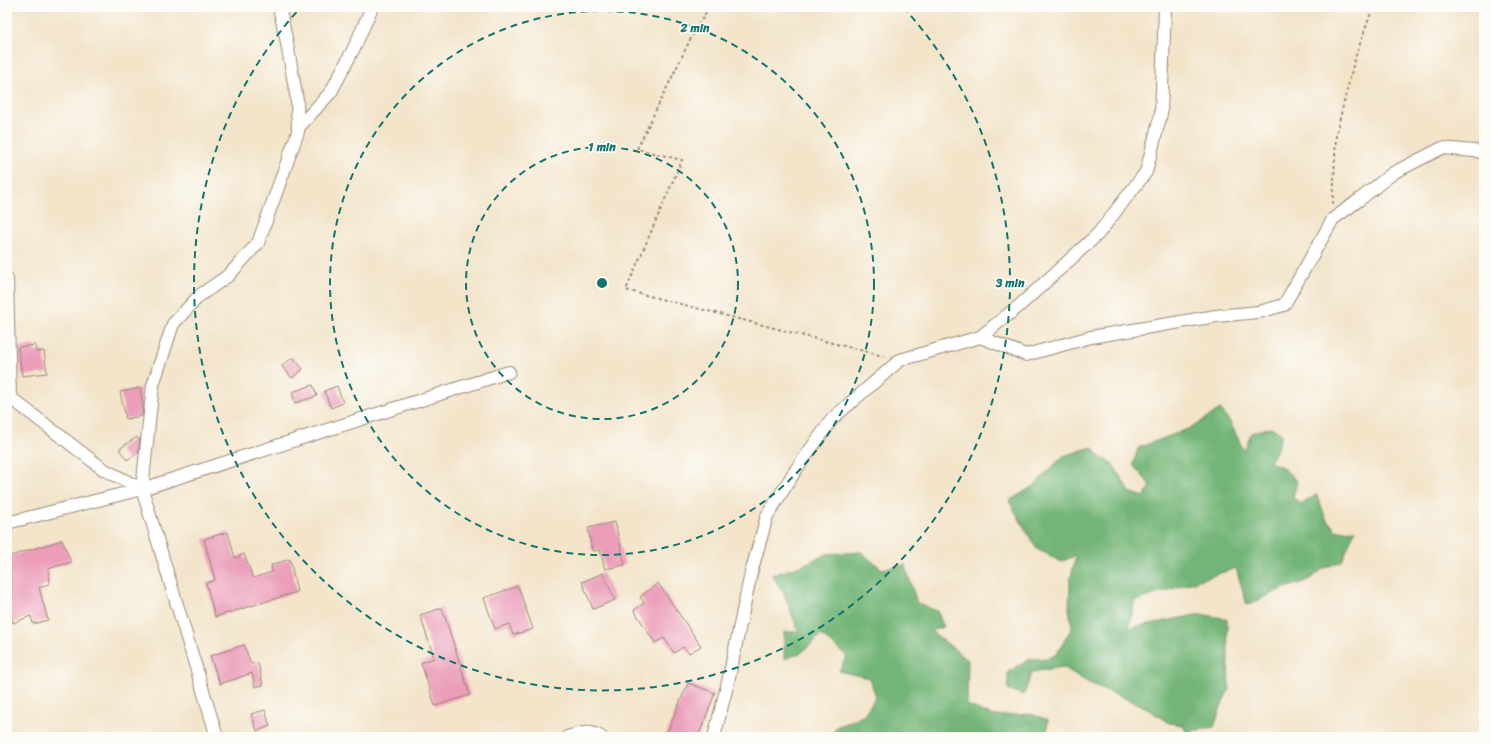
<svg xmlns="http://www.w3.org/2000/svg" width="1491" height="744" viewBox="0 0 1491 744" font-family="Sriracha,sans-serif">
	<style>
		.forest { fill: #73b578; stroke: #57704b }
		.building { fill: #eb9dba }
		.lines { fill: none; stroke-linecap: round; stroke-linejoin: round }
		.minor-casing { stroke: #978774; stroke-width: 14 }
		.path { stroke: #978774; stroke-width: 2; stroke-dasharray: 3 3; stroke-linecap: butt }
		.minor { stroke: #fff; stroke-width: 12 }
		.ring { fill: none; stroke: #0f766e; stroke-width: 2; stroke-dasharray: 7 5 }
		.centre { fill: #0f766e; stroke: #fdfcf7; stroke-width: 2 }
		.ring-label { font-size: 12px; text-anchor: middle; font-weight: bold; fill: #0f766e; stroke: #fdfcf7; stroke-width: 3.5; stroke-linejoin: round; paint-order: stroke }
	</style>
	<rect width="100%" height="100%" fill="#fdfcf7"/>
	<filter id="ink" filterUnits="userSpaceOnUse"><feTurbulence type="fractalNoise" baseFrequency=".025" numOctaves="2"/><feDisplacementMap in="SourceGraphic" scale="8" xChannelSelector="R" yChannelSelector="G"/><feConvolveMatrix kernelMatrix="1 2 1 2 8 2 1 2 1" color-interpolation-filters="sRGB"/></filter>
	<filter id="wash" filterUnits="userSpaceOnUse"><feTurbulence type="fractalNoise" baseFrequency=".012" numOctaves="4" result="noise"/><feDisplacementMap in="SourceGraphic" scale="16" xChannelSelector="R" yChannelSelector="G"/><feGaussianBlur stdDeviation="0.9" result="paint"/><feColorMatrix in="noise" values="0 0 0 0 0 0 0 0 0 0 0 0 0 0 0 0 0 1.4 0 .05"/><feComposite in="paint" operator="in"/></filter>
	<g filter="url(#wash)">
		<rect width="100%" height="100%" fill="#f3e4ca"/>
		<path class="forest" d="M1220,409L1230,422L1244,451L1251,433L1271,427L1282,434L1277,449L1270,462L1282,467L1297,481L1293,497L1300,504L1317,495L1326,519L1337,531L1355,530L1342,561L1324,568L1307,581L1282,589L1247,605L1236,568L1135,601L1129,628L1201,614L1227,619L1229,689L1221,707L1214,727L1186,732L1183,725L1169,723L1141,705L1089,683L1063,667L1032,672L1024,695L1008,689V672L1030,659L1048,658L1057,654L1072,627L1069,609L1070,581L1076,555L1061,562L1036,548L1009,501L1035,485L1063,456L1092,447L1101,458L1112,463L1130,492L1144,497L1151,486L1133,465L1138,448L1193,427Z
			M861,552L882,569L905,565L917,603L937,611L944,627L931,631L968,660L967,705L994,716L1031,714L1048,720L1046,737H832L836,727L863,716L876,696L869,678L839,671L847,656L821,635L801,653L784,659V632H799L784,594L772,575L798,567L827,554Z"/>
		<g id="blocks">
			<path class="building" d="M35,345L36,352L44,351L47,373L22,376L18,347Z
				M293,357L303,369L292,378L282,366Z
				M313,385L317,396L295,403L292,392Z
				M337,386L343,403L331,408L324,391Z
				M140,388L143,405L142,416L126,419L120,392Z
				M137,437L140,441L138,453L127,460L119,449Z
				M615,522L625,565L605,569L600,550L592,551L588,528Z
				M228,532L235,558L244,554L253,578L272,572L271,565L290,559L297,592L215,617L206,583L215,580L204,539Z
				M62,540L71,562L48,569L50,583L39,588L48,620L33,624L31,616L13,623L7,599V557Z
				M603,573L615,600L593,609L582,582Z
				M658,583L701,646L689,653L683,647L674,653L664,638L655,643L634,610L644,603L640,597Z
				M518,586L533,629L513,635L509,624L495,629L484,598Z
				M442,608L470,695L435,706L421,663L434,658L420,615Z
				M244,645L251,664L258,663L263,685L255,687L252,673L220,684L210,656Z
				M688,683L715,693L698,737H665Z
				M265,710L270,726L257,731L251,714Z"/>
		</g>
	</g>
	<g filter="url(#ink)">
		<use href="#blocks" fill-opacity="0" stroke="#978774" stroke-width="1"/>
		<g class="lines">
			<defs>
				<path id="minor" d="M298,128L331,92L355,46L372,7
					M7,279L10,398
					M980,337L1026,355L1091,337L1216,316L1259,312L1284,305L1333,219L1359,200L1393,173L1442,148L1484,152
					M7,395L103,469L142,489L217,737
					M142,489L153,385L173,324L199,296L229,275L258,243L298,132L297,100L286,38L279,7
					M7,523L142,489L509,372
					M567,737C581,733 589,730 601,737
					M714,737L728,682L751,573L767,516L797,468L833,418L900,360L980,337L1019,306L1098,234L1146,172L1161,114L1165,7"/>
			</defs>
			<use href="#minor" class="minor-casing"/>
			<path class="path" d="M709,7L690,40L637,149L682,160L626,290L887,357
				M1333,204L1336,134L1355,58L1373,7"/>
			<use href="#minor" class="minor"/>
		</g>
	</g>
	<g class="ring">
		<circle cx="602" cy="283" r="136"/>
		<circle cx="602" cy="283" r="272"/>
		<path d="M903 7A408 408 0 1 1 301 7"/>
	</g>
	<circle cx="602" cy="283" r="6" class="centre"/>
	<g class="ring-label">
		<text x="695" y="32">2 min</text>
		<text x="602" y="151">1 min</text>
		<text x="1010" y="287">3 min</text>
	</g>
	<rect width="1491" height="744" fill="none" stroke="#fdfcf7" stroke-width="24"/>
</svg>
